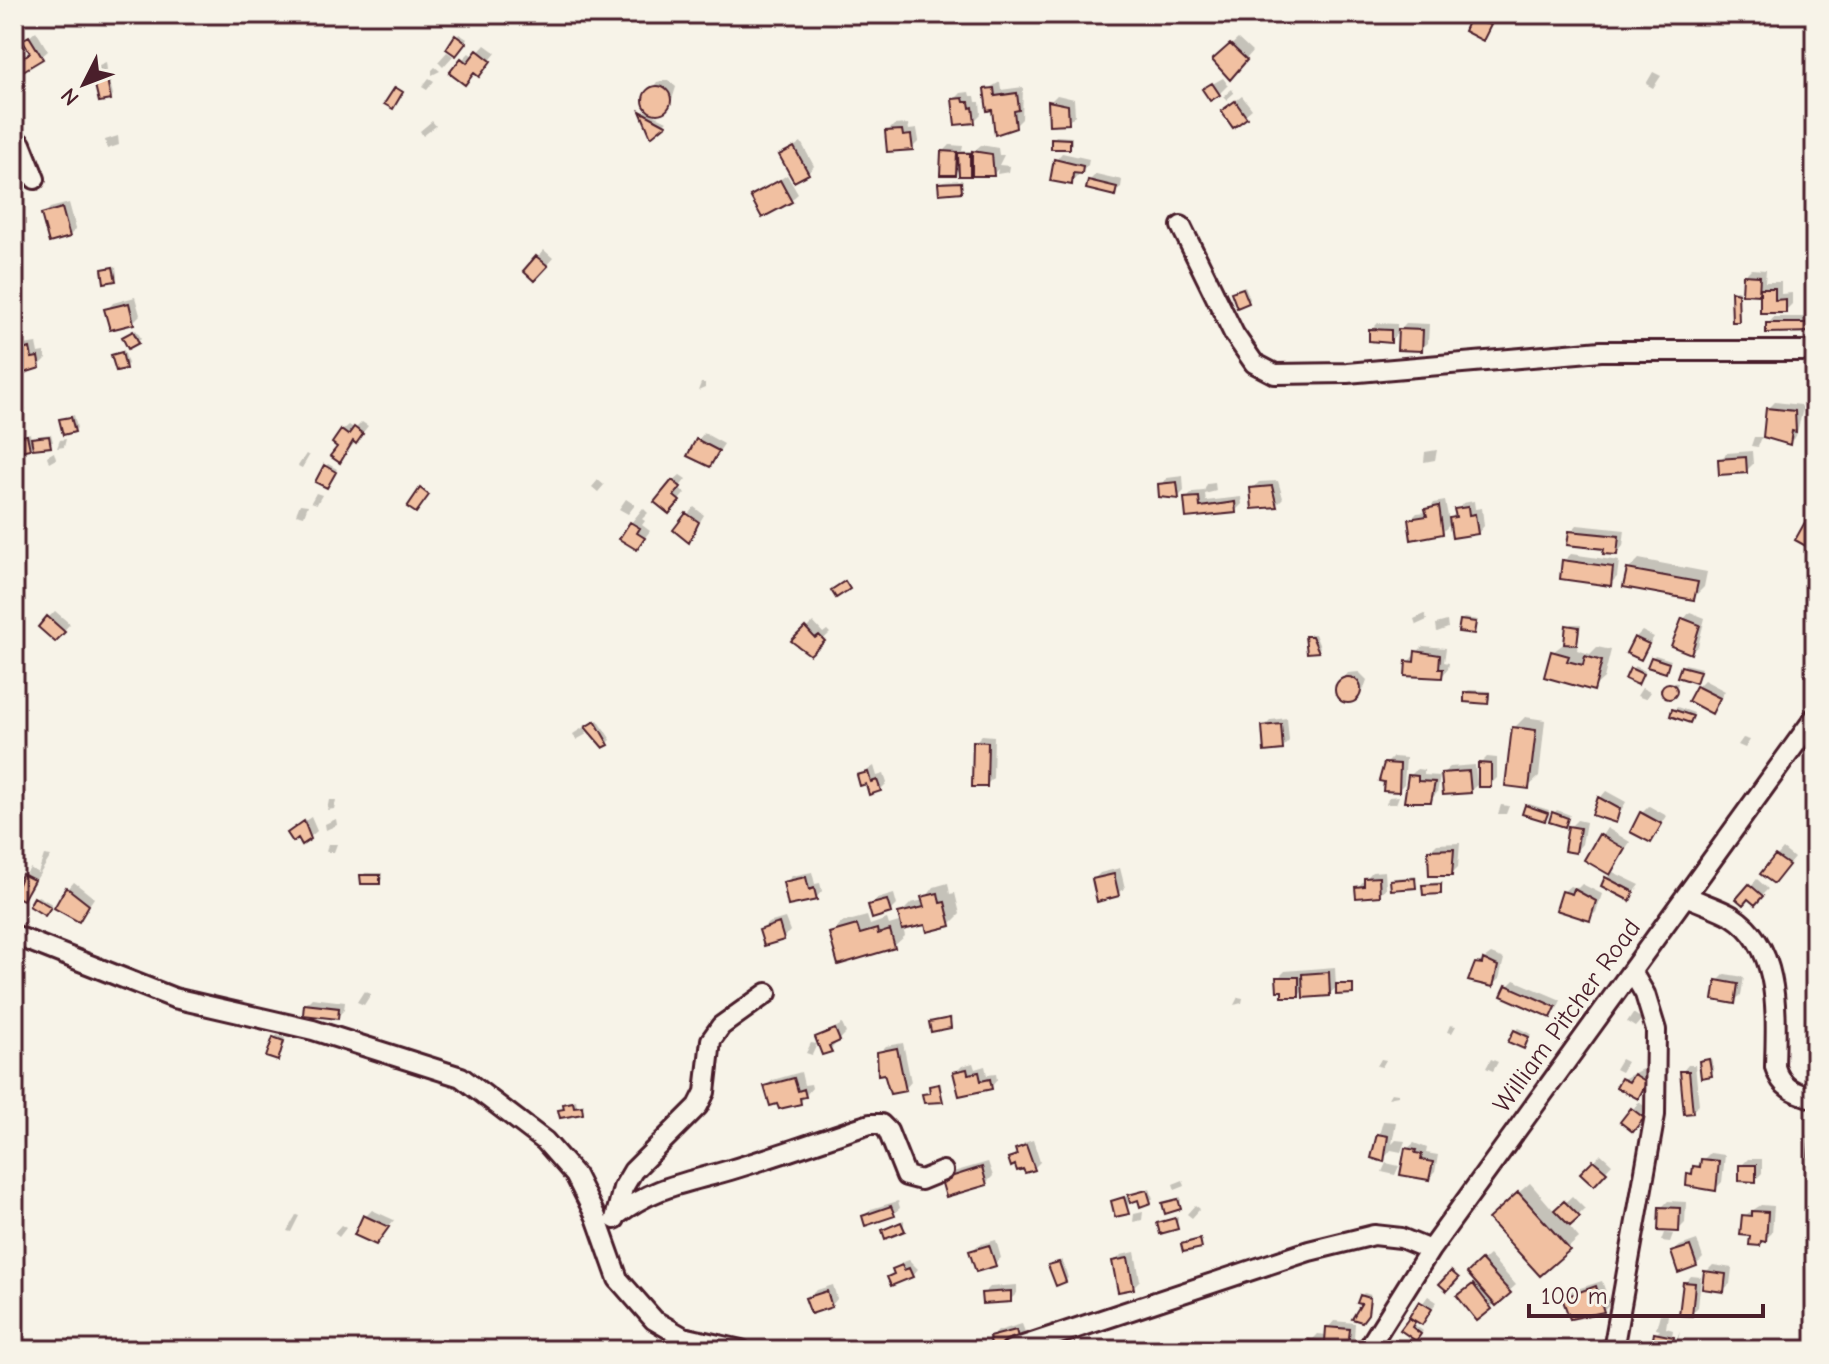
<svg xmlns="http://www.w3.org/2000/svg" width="1829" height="1364" viewBox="0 0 1829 1364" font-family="'Comic Neue',sans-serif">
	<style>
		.shadow { fill: #0003 }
		.building { fill: #f1c0a1; stroke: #4a1f2b; stroke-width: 2 }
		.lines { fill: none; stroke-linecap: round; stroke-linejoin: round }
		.minor-casing { stroke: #4a1f2b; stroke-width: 24 }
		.minor { stroke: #f7f3e8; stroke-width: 18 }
		.labels { text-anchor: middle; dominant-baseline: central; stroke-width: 7; stroke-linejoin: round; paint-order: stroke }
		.street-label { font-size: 26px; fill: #4a1f2b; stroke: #f7f3e8 }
	</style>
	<rect width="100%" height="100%" fill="#f7f3e8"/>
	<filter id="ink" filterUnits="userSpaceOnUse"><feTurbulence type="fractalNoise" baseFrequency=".0125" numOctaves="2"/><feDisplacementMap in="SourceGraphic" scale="16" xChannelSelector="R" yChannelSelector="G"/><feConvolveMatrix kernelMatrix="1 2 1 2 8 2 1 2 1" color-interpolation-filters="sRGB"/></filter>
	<g filter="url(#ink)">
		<path class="shadow" d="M1233,14L1246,17L1239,27L1229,21Z
			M1478,14L1496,18L1483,39L1471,20Z
			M36,31L48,51L14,80V59L18,63L32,52L25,41Z
			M459,34L467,39L459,51L457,37Z
			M1238,39L1252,52L1236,71L1215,60Z
			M485,45L496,53L479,74L462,60L469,53L474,57Z
			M447,52L453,56L443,67L438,62Z
			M106,62L107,70L99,74L97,66Z
			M435,67L440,71L432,75V70Z
			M1653,72L1661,76L1653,88L1646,84Z
			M109,77L113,95L110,98L97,82Z
			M429,78L434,81L427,90L422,87Z
			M1223,78L1228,85L1219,94L1207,87Z
			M668,80L676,87L671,103L664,110L653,111L644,99L657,82Z
			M1000,82L1001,90L1023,87L1022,119L1015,126L994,108L986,90Z
			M1232,89L1234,93L1226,100L1223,97Z
			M969,92L970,96H975L976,102H980L981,114L974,121L954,100L961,93Z
			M1057,95L1074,99L1075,115L1068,122L1050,102Z
			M1242,96L1252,109L1233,125L1223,111Z
			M644,110L667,121L652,134Z
			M432,121L436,126L423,136L420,131Z
			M908,124L909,130L917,129L919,141L912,148L887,132L894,125Z
			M118,136L119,145L107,149L105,140Z
			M1056,136L1072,137V144L1069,147L1053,139Z
			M801,142L814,166L808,173L782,155Z
			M950,145L963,146L962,151H974L981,145L998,148L999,155H1004L999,165L1010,166L1009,172L997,174L998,169L993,174L974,169L969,174L960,168L955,173L943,152Z
			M1062,153L1089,159L1088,165L1071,183L1056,160Z
			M1096,174L1122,180L1121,187L1114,193L1089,181Z
			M787,175L798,194L791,200L753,197Z
			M963,180L961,190L940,184L943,181Z
			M69,203L76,229L69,236L44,214L50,208Z
			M544,250L553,258L534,279L525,271Z
			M116,266L117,277L115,280L104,270Z
			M1751,269L1766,270L1765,282H1781V294L1792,293V304L1785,311L1762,293L1744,292V276Z
			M1245,286L1250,299L1248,302L1233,292Z
			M1736,290L1740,291L1738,320L1733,292Z
			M135,297L140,315L133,322L107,310L113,303Z
			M1774,317H1815V330L1768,324Z
			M1378,323L1397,324V332L1406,323L1429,324L1428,343L1421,349L1399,331L1390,341L1371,330Z
			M136,330L141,338L138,341L127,335Z
			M36,343L38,353L44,352L46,359L39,366L17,373L14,352L19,346Z
			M124,350L128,364L125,367L114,355Z
			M701,383H705V388L698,391Z
			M1775,402L1801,405L1803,409L1796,436L1790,442L1768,409Z
			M23,405L26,409L16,417L14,412Z
			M74,415L77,428L74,431L62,420Z
			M362,422L368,426L340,461L342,431L349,425L355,429Z
			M30,433L31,441L36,436L51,434L53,442H34L29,447L18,438Z
			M704,433L724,444L710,465L698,440Z
			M1754,437H1762L1758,447L1751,446Z
			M66,439L64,447L57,448L60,440Z
			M1437,450L1435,460L1424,462L1425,452Z
			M1752,451L1753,464L1746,471L1720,460L1727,453Z
			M54,452L56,459L49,463L47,456Z
			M306,454L309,456L302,468L298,466Z
			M328,464L337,469L329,483L325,467Z
			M680,475L686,479L679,488L685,493L669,512L673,481Z
			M1183,476L1184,491L1178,497L1160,485L1167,478Z
			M598,480L604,485L598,492L592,487Z
			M1278,481L1283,498L1276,505L1252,489L1259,482Z
			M1215,483L1216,491L1205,494L1206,501L1241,497L1242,504L1235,511L1188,516L1186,499L1193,492L1204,491L1207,484Z
			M316,493L322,495L317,504L311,502Z
			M626,499L635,505L628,514L619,509Z
			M1445,501L1449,521L1463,503L1474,501L1475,509L1482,508L1484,526L1478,533L1452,523L1442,532L1410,520L1417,513L1428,512L1434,503Z
			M300,504L308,505L304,516L296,514Z
			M694,507L704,515L689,540L675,530Z
			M643,508L648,513L642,519L645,521L642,525L650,531L637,548L631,523Z
			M1577,525L1625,530L1623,546L1617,553L1571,532Z
			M1571,554L1619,561L1617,577L1610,584L1564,561Z
			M1639,559L1707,572L1704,587L1693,598L1628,570Z
			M55,611L70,624L55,640L40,626Z
			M1690,612L1705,618L1698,646L1691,652L1684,619Z
			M1425,614L1427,620L1416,625L1414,619Z
			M1464,618L1478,620L1473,632L1461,620Z
			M1447,621L1448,628L1437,632L1436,624Z
			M813,622L823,633L827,630L830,633L810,652L794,641Z
			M1571,624H1581L1577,650L1590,654L1597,647L1611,650L1604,678L1593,688L1553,652L1566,642Z
			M1642,631L1654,637L1640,658L1635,638Z
			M1310,634H1315L1320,647L1318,650L1307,637Z
			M1423,646L1446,648L1444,662L1449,663L1448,669L1442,676L1408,662Z
			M1655,655L1671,660L1666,670L1652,658Z
			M1685,664L1701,668L1696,680L1683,667Z
			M1635,666L1645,671L1638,683L1632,669Z
			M1359,672L1367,680L1363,691L1355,699L1344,701L1336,692L1337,686L1348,673Z
			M1704,680L1725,691L1712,711L1697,687Z
			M1668,682L1678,683L1674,695L1665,694Z
			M1642,688L1650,692L1645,699L1637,696Z
			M1469,690L1490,691V699L1487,702L1466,692Z
			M1677,707L1694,713L1692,718L1690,721L1672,714Z
			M1525,717L1545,720L1539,777L1528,787L1514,728Z
			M1287,718L1289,741L1282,748L1264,727L1271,720Z
			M598,720L611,740L604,746L588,727Z
			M584,727L587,734L576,740L573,734Z
			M982,735L994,736L993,778L986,785L975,742Z
			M1743,738L1750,740L1745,748L1738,745Z
			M1393,757L1406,758L1404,784L1398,790L1386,764Z
			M1487,757L1497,758V778L1490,785L1480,764Z
			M1475,765L1477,785L1470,791L1443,773L1450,767Z
			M874,766L877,776L884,774L887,783L880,790L859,776Z
			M1417,769L1424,770V775L1440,776L1437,793L1430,800L1410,776Z
			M1606,791L1626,802L1615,821L1600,798Z
			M1399,796L1396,804H1386L1389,797Z
			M329,800H336L334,809L327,810Z
			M1529,804L1549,810L1548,816L1545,819L1526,806Z
			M1501,805L1509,806L1506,814H1498Z
			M1649,806L1667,816L1651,841L1642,813Z
			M1557,810L1570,815L1564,825L1554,813Z
			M311,817L317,831L310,837L296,827Z
			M336,819L337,825L326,830L325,824Z
			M1577,820L1586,822L1582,844L1576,851L1570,827Z
			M1607,828L1630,842L1611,871L1640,885L1629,899L1607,878L1612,873L1587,859Z
			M1460,843L1458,867L1451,874L1430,851L1437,844Z
			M328,844H337L334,852H326Z
			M1783,849L1794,858L1780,875L1763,873Z
			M44,855L51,856L29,891L22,898L14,893L30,868L38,873Z
			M1120,868L1125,888L1118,894L1094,879L1100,873Z
			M1385,871L1386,888L1379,894L1357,888L1372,872Z
			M812,872L815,884L820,883L822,891L816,898L785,883L792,876Z
			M365,873H382V879L379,882L362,876Z
			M1417,876L1415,886L1392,881L1395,878Z
			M1757,879L1768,889L1755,902L1749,896L1739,899Z
			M74,882L94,898L79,920L68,889Z
			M1443,882L1441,892L1424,886L1427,883Z
			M948,883L950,894L955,893L960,914L950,924L926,923L903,928L905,936L894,946L831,934L841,923L867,916L870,925L887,919L889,925L902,921L900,914L911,903L924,900L934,887Z
			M1582,884L1602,894L1596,912L1589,919L1563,892L1570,886L1578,888Z
			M894,894L897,905L890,912L870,906L877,899Z
			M38,896L52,904L48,911L36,898Z
			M785,918L790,931L783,938L761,930L768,923Z
			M1491,954L1504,959L1499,979L1492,985L1477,964Z
			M1335,967L1336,987L1338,986L1329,994L1305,989L1299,995L1278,978L1285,971Z
			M1725,974L1744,977L1741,995L1734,1001L1718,981Z
			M1514,980L1561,1000L1557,1009L1551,1015L1508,986Z
			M364,991L371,994L364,1005L357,1002Z
			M1238,997L1243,998L1242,1003L1234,1005Z
			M312,998L345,1002L344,1010L337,1017L306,1004Z
			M1633,1013L1642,1019L1635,1027L1627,1022Z
			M952,1017L950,1026L931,1022L934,1020Z
			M842,1024L846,1033L830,1050L817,1038Z
			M1450,1025L1456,1026L1452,1033L1447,1032Z
			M1518,1028L1531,1034L1526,1044L1516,1031Z
			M277,1035L285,1038L277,1059L275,1038Z
			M811,1043L817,1044L812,1055L806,1053Z
			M903,1043L911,1082L905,1089L879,1053L886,1046Z
			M1711,1058L1714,1071L1711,1074L1701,1062Z
			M1381,1059L1386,1060L1382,1067L1377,1066Z
			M1491,1059L1498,1062L1493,1071L1486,1068Z
			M1621,1059L1627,1062L1621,1072L1615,1069Z
			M973,1063L975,1069L985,1066L987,1075L996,1074L997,1080L991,1087L956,1072L962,1066Z
			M1688,1065H1695L1699,1105L1692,1111L1682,1072Z
			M1642,1069L1652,1075L1637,1096L1623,1079Z
			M801,1072L804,1085L811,1084L812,1088L800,1102L766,1086L773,1080Z
			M941,1083L942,1100L924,1095L932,1091L934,1084Z
			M1391,1093L1398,1094V1096L1388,1098Z
			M576,1100L577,1106L584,1104L582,1112L560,1111L568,1102Z
			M1639,1102L1649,1110L1640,1122L1623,1121Z
			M1383,1121L1396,1122L1392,1144L1396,1140L1405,1141L1401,1152L1391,1150L1383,1160L1379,1135Z
			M1033,1140L1040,1162L1034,1168L1011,1158L1024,1143Z
			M1414,1143L1427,1148L1426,1153L1438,1155L1435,1172L1429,1178L1407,1149Z
			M1710,1153L1725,1155L1722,1182L1715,1189L1689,1174Z
			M1601,1154L1612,1164L1594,1183L1583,1173Z
			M1748,1159H1762V1173L1755,1180L1741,1166Z
			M988,1162L993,1176L986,1183L943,1180L950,1173Z
			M1386,1163L1399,1166L1395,1175L1382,1172Z
			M1183,1180L1185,1186L1175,1190L1173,1184Z
			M1530,1183L1555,1212L1572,1196L1585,1209L1568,1225L1579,1238L1568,1248L1501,1208Z
			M1150,1188L1153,1199L1128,1202V1212L1113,1201Z
			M1181,1197L1180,1208L1164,1204L1167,1201Z
			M898,1201L900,1208L893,1214L864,1216L871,1209Z
			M1668,1201L1686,1202L1685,1223L1678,1230L1661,1208Z
			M1195,1205L1200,1209L1192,1218L1187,1214Z
			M1761,1205L1774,1206L1772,1233L1760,1244L1744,1216Z
			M372,1210L394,1220L382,1235L365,1217Z
			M1143,1212L1142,1220L1133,1222L1134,1214Z
			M296,1215L299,1216L291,1232L287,1231Z
			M1178,1217L1177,1227L1159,1223L1162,1221Z
			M904,1220V1230H884L887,1227Z
			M341,1225L346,1228L339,1237L334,1233Z
			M1664,1233L1673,1234L1670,1242L1661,1241Z
			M1202,1238L1201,1246L1184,1244L1186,1241Z
			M996,1240L1001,1258L994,1264L971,1252L978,1245Z
			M1697,1240L1703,1258L1696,1265L1673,1252L1680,1246Z
			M1135,1252L1140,1280L1133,1287L1114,1262L1121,1255Z
			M1489,1255L1516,1285L1491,1307L1467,1290L1477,1281L1469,1273Z
			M909,1260L918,1269L912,1276L890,1277L901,1263Z
			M1062,1260L1068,1278L1065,1281L1051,1266Z
			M1713,1265L1732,1268L1730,1284L1723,1290L1706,1272Z
			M1691,1276L1701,1277L1698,1307L1691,1314L1685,1283Z
			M1602,1281L1610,1304L1603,1310L1565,1298L1571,1291Z
			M833,1285L837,1299L831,1306L808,1298L814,1291Z
			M1017,1285V1293L1010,1300L983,1294L990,1287Z
			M1364,1293L1371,1295L1365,1316L1361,1296Z
			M1428,1296L1437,1302L1421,1322L1416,1319L1413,1324L1423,1331L1419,1336L1403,1330Z
			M1660,1314L1668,1315L1666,1328L1673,1330L1670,1348H1674L1680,1331L1677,1346L1673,1350H1657L1656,1334L1660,1330L1656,1329Z
			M1334,1321L1355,1323L1354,1338L1342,1350H1326L1311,1341L1318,1334L1327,1335L1328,1328Z
			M1022,1324L1025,1332L1018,1339L991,1338L998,1331Z
			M1454,1344L1459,1350H1446Z"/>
		<path class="building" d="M1469,19L1491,25L1483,41L1464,31Z
			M455,35L466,43L456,56L446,49Z
			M29,36L43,59L23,71L17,61L30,53L22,40Z
			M1230,44L1247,60L1230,80L1212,60Z
			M477,50L491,61L479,77L474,73L465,85L449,73L461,58L467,63Z
			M107,79L111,100L99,102L94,81Z
			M1212,83L1220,95L1210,101L1202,89Z
			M643 100a14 14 0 1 1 28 0a14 14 0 1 1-28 0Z
			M395,87L403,92L393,109L384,104Z
			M994,88L995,96L1017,93L1019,110L1014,111L1016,128L995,135L992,110L987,111L984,89Z
			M963,98L964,102H969L970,108L973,107L975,123L955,125L952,99Z
			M1048,101L1068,105L1069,124L1049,125Z
			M1235,101L1247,118L1233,128L1221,111Z
			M640,111L666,125L651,137Z
			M902,130L903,136L911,135L913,150L887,152L885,131Z
			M1051,138L1070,139V149H1051Z
			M794,147L809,174L794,182L779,155Z
			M941,151L957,152L956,175H940Z
			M972,151L992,154L994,176H972Z
			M958,153H970V176H959Z
			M1054,159L1083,166L1082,174L1073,173L1072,185L1050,181Z
			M780,180L792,202L762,218L750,196Z
			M1088,180L1117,187L1115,196L1086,189Z
			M961,182L962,192L939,194L938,183Z
			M62,208L70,237L49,243L41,214Z
			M536,256L548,266L534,281L523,271Z
			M113,267L116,281L104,283L102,269Z
			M1743,275L1760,276L1759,295L1742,294Z
			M1243,288L1249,303L1237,308L1231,292Z
			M1760,288H1775V300L1786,299V313H1760Z
			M1731,291L1738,293L1739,322H1732Z
			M129,303L134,324L110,330L104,309Z
			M1766,323H1815V332L1766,333Z
			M1369,329L1391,330V343L1369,341Z
			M1398,329L1423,330L1422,351L1397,350Z
			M133,331L139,343L128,349L122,337Z
			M30,348L32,358L38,357L40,368L15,376L14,352Z
			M122,352L126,369L116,371L111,355Z
			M1766,408L1795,411L1796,432L1792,431L1790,445L1763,437Z
			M71,417L75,432L63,435L59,419Z
			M354,427L363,434L356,444L353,441L340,463L330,456L337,447L332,443L341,430L348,435Z
			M27,435L30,449L19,451L16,437Z
			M49,436L51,447L33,449L31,438Z
			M696,439L719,451L710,467L687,456Z
			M1746,457L1747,473L1719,475L1718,459Z
			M324,465L336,472L327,488L315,482Z
			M672,480L681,487L674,496L680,501L669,514L654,502Z
			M1177,482L1179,499L1159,497L1158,484Z
			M1272,486L1277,507L1252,509L1250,488Z
			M420,488L429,495L416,513L407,507Z
			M1199,497L1200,507L1235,502L1236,513L1186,518L1184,498Z
			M1815,504V551L1795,540Z
			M1439,506L1443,534L1411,540L1408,519L1427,516L1425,509Z
			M1468,507L1469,515L1475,514L1478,534L1452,538L1449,518L1456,517L1454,509Z
			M686,513L699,522L689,543L673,530Z
			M630,522L640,528L637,533L645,538L637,550L619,539Z
			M1569,531L1619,536L1617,555L1603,554L1604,549L1567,545Z
			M1562,560L1613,567L1611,586L1560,579Z
			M1627,569L1698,582L1694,600L1623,587Z
			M845,581L850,589L836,598L831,590Z
			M47,616L65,632L55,642L38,627Z
			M1682,618L1700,625L1691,654L1671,646Z
			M1460,620L1476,622L1474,634L1458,632Z
			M1566,625L1579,627L1577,645L1564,644Z
			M805,627L815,638L819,635L825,641L810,655L791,641Z
			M1305,636H1312L1319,652L1307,653Z
			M1634,637L1649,644L1641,660L1626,653Z
			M1415,651L1440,655L1439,669H1443L1442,678L1405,676L1406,661L1414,662Z
			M1551,651L1569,656L1567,661L1583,665L1585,656L1602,661L1594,691L1544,677Z
			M1651,657L1669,663L1666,673L1647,667Z
			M1681,666L1700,671L1696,683L1677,677Z
			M1630,668L1643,674L1638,685L1625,679Z
			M1335 690a13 13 0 1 1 26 0a13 13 0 1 1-26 0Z
			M1661 691a8 8 0 1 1 16 0a8 8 0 1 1-16 0Z
			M1696,686L1720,698L1712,714L1688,701Z
			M1464,692L1489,693L1488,704L1464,702Z
			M1672,709L1693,716L1690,723L1670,716Z
			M595,721L609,745L603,748L585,727Z
			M1281,724L1283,750L1264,752L1262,726Z
			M1512,727L1536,730L1529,789L1505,786Z
			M973,741L988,742L987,787H972Z
			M1384,763L1400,764L1399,792L1383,791L1384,782L1379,781Z
			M1478,763L1491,764V787H1478Z
			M1469,771L1471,793L1443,795L1441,773Z
			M868,772L871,782L877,780L881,791L869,795L866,784L860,786L857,775Z
			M1408,775L1418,776V781L1435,782L1431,802H1404Z
			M1598,797L1620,809L1616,823L1592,815Z
			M1525,805L1548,813L1545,821L1522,814Z
			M1552,812L1568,818L1565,827L1549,822Z
			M1640,812L1662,824L1651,843L1630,832Z
			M304,821L311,839L302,845L298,838L293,842L287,833Z
			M1568,826L1580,828L1576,853L1564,851Z
			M1599,834L1625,849L1610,875L1584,860Z
			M1454,849L1452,876H1429L1428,850Z
			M1775,855L1789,865L1774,884L1760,874Z
			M22,874L34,880L23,900L14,895Z
			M1114,874L1119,896L1097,902L1092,879Z
			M360,875H380V884H361Z
			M806,877L809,890L814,888L817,900L788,906L783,882Z
			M1379,877L1380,896L1356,898L1355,887L1364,886V878Z
			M1605,877L1634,892L1630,901L1601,886Z
			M1415,878L1416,888L1391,890L1390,880Z
			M1441,884V894L1423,895L1422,885Z
			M1749,884L1763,896L1755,905L1748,899L1743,905L1736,899Z
			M66,887L89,905L79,922L54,908Z
			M1574,889L1596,901L1590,921L1556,910L1562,891L1572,894Z
			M938,893L940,903L945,902L951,926L927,932L925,925L902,930L898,913L924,907L921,897Z
			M34,897L51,907L45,916L29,906Z
			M887,900L891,913L872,919L868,905Z
			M779,923L784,940L764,946L759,930Z
			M857,925L860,934L877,929L878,934L890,930L895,948L838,965L829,933Z
			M1483,959L1498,966L1493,987L1468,981L1475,963L1482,964Z
			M1329,972L1330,996L1303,998L1302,974Z
			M1276,977H1299V997H1282V991H1277Z
			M1716,980L1738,984L1735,1004L1713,1000Z
			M1336,984H1353V994L1336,995Z
			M1506,985L1556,1007L1551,1018L1501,996Z
			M304,1004L339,1008L338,1019L303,1015Z
			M950,1018L951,1028L931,1032L929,1022Z
			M835,1029L840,1041L829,1046L832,1052L822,1055L815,1037Z
			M1514,1030L1529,1037L1524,1049L1508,1042Z
			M273,1037L284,1041L278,1061L266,1057Z
			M897,1048L906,1091L890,1094L884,1074L878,1075L877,1052Z
			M1709,1059L1712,1076L1701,1078L1699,1061Z
			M967,1069L968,1074L979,1072L981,1081L990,1079L992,1089L959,1096L953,1072Z
			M1680,1071H1689L1693,1113L1684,1114Z
			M1634,1074L1647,1082L1638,1099L1616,1087L1621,1078L1629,1082Z
			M794,1078L798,1091L804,1089L806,1097L800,1098L801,1104L779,1109L777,1104L770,1106L764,1086Z
			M939,1084L943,1102L924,1103L922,1094L930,1093L929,1086Z
			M573,1102L574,1107L582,1106L583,1114L560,1118L558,1110L564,1109L563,1104Z
			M1631,1108L1644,1118L1633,1132L1620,1122Z
			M1810,1123L1815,1124V1182L1807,1181Z
			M1377,1134L1388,1136L1384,1162L1371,1158Z
			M1026,1145L1035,1170L1025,1173L1023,1169L1017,1171L1015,1165L1011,1167L1008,1158L1017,1155L1015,1149Z
			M1405,1148L1416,1150L1415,1153L1422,1154L1421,1160L1433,1162L1429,1180L1400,1175Z
			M1701,1159L1719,1161L1716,1191L1686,1186L1687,1173L1692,1174L1693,1166L1700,1167Z
			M1593,1160L1607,1172L1594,1186L1580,1173Z
			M1739,1165H1756V1182L1739,1181Z
			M982,1167L987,1185L946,1197L941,1180Z
			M1147,1190L1151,1203L1140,1207L1138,1200L1130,1203L1128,1195Z
			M1518,1192L1570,1250L1540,1276L1488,1219Z
			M1124,1197L1129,1214L1115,1217L1111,1201Z
			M1178,1199L1181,1209L1165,1214L1162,1203Z
			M1564,1201L1580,1217L1570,1226L1554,1210Z
			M891,1206L895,1216L865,1226L862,1216Z
			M1659,1207L1680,1208L1679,1232L1658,1231Z
			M1752,1211L1768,1212L1766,1242L1761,1241L1760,1246L1749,1245L1750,1236L1740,1235L1742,1215L1752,1216Z
			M363,1215L389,1227L376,1245L354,1235Z
			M1175,1218L1178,1229L1160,1234L1157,1223Z
			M901,1222L905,1231L885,1239L882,1230Z
			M1200,1239L1202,1248L1183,1252L1181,1244Z
			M989,1245L996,1266L976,1272L969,1251Z
			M1690,1246L1697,1266L1678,1273L1671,1252Z
			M1128,1258L1134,1289L1118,1292L1112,1261Z
			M1481,1260L1511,1293L1496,1306L1467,1273Z
			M1059,1262L1066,1282L1056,1286L1048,1265Z
			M902,1265L904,1270L909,1268L913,1277L891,1286L887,1277L894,1274L892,1269Z
			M1451,1271L1459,1278L1447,1291L1439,1284Z
			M1704,1271L1726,1274L1724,1292L1702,1289Z
			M1683,1282L1695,1283L1692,1316L1679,1315Z
			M1473,1284L1492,1309L1477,1321L1457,1296Z
			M1596,1286L1604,1312L1570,1319L1562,1298Z
			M827,1291L832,1307L811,1314L805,1298Z
			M1011,1291V1302L982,1304L981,1293Z
			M1360,1295L1370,1298L1368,1314L1362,1322L1352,1319L1361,1304L1357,1303Z
			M1419,1301L1432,1309L1422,1325L1409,1317Z
			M1409,1318L1415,1322L1412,1327L1421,1334L1416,1341L1400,1330Z
			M1326,1327L1350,1329L1348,1346H1342V1350H1309V1340L1325,1342Z
			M1016,1330L1019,1341L992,1348L989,1337Z
			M1654,1333L1674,1337L1672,1350H1651Z"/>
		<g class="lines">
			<defs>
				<path id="minor" d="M14,138L21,144L35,179
					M1181,226L1234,334L1254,363L1275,374L1347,373L1601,351H1815
					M1686,896C1701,903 1718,908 1732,916C1782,948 1776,1015 1775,1067C1782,1089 1794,1092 1815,1099
					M14,935L174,998L313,1030L461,1077L545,1141L575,1175L596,1217L618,1279L654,1320L683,1337L741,1350
					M617,1215C655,1186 686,1183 730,1170C777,1156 824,1139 870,1124H881L888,1131L906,1176L921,1180L943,1171
					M615,1219L623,1188L633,1171L698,1106L705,1092L711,1040L721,1026L767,993
					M1011,1350L1309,1251L1374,1235L1401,1238L1430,1250
					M1367,1350L1430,1250L1815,717
					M1613,1350L1655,1115L1656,1030L1645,994L1632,972"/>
			</defs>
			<use href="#minor" class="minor-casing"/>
			<use href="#minor" class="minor"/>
		</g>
	</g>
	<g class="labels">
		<g class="street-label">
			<text transform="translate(1567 1016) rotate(-54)">William Pitcher Road</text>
		</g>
	</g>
	<rect width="1829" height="1364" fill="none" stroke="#f7f3e8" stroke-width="48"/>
	<rect x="24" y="24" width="1781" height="1316" fill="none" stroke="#4a1f2b" stroke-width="3" filter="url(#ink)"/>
	<g transform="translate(84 84) rotate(228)" stroke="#f7f3e8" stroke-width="6" paint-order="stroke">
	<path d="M0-6L14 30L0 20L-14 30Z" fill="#4a1f2b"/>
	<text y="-12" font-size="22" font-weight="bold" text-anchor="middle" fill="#4a1f2b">N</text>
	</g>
	<path d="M1529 1304v12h234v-12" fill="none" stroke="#4a1f2b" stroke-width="4"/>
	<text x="1541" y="1304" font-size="24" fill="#4a1f2b" stroke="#f7f3e8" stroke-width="6" paint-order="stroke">100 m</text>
</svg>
